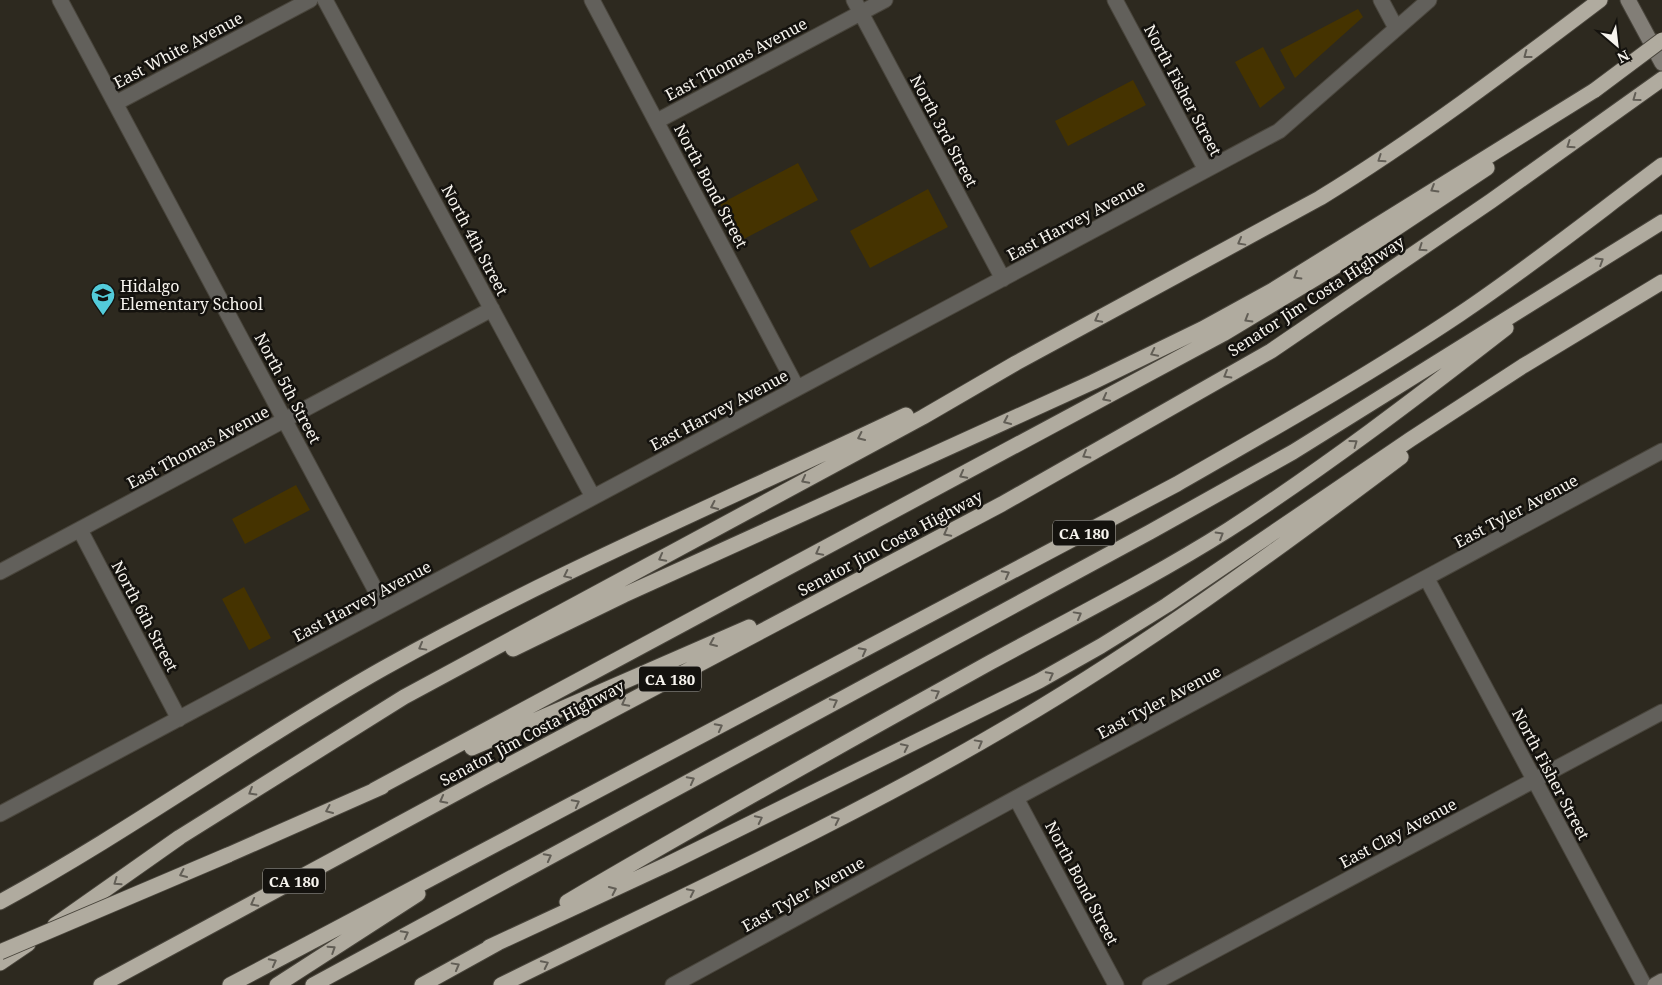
<svg xmlns="http://www.w3.org/2000/svg" width="1662" height="985" viewBox="0 0 1662 985" font-family="'Noto Serif',serif">
	<style>
		.green { fill: #453300 }
		.lines { fill: none; stroke-linecap: round; stroke-linejoin: round }
		.street-casing { stroke: #49453c; stroke-width: 17 }
		.secondary-casing { stroke: #49453c; stroke-width: 17 }
		.highway-casing { stroke: #49453c; stroke-width: 17 }
		.street { stroke: #62605b; stroke-width: 15 }
		.secondary { stroke: #827e77; stroke-width: 15 }
		.highway { stroke: #b0ab9f; stroke-width: 15 }
		.highway-bridge-casing { stroke: #49453c; stroke-width: 17; stroke-linecap: butt }
		.highway-bridge { stroke: #b0ab9f; stroke-width: 15 }
		.oneway { stroke: #625e56 }
		.labels { text-anchor: middle; dominant-baseline: central; stroke-width: 5; stroke-linejoin: round; paint-order: stroke }
		.shield { fill: #14120e; stroke: #b3b0ab; stroke-width: 1 }
		.shield-label { font-size: 15px; font-weight: bold; fill: #f7f4ee }
		.street-label { font-size: 16px; fill: #f7f4ee; stroke: #14120e }
		.poi-label { font-size: 16px; fill: #f7f4ee; stroke: #14120e; text-anchor: start }
	</style>
	<rect width="100%" height="100%" fill="#2d291f"/>
	<path class="green" d="M1358,9L1363,17L1295,78L1280,50Z
		M1263,47L1285,88L1260,108L1235,62Z
		M1133,80L1146,105L1068,146L1055,121Z
		M798,163L818,200L740,241L720,204Z
		M928,189L948,227L870,268L850,231Z
		M296,485L310,510L245,544L232,519Z
		M244,587L271,638L249,650L222,599Z"/>
	<g class="lines">
		<defs>
			<path id="street" d="M60,0L385,608
				M325,0L593,497
				M592,0L797,388
				M854,0L1003,279
				M1115,0L1206,170
				M1381,0L1396,28
				M116,103L310,0
				M657,121L885,0
				M80,530L179,719
				M0,572L492,309
				M1427,579L1644,985
				M1016,798L1116,985
				M0,814L1279,131L1429,0
				M673,985L1016,798L1662,451
				M1150,985L1662,712"/>
			<path id="secondary" d="M1628,0L1662,63
				M1655,985L1662,981"/>
			<path id="highway" d="M513,649L624,595L1093,382L1202,329L1273,290L1595,90
				M472,748L749,627
				M374,790L1223,334L1371,245L1487,168
				M228,855L382,787
				M0,902C132,830 254,741 384,668C553,573 732,498 906,415
				M567,902C707,819 849,741 991,662C1070,619 1152,578 1228,530C1324,468 1416,398 1506,328
				M55,925L180,837L404,697L923,417L1016,363L1320,198C1418,138 1509,69 1600,0
				M489,947L668,864L1039,681L1101,646L1167,605L1411,439L1523,366L1662,282
				M0,963L28,944
				M101,985L486,777L1002,504L1271,351L1491,201L1662,79
				M230,985L1177,484C1273,429 1369,375 1460,314C1530,267 1595,215 1662,165
				M277,985L418,894
				M313,985L1150,532L1293,452L1662,222
				M422,985L498,943
				M501,985C669,902 840,825 1002,730C1142,649 1272,554 1401,457"/>
		</defs>
		<use href="#street" class="street-casing"/>
		<use href="#secondary" class="secondary-casing"/>
		<use href="#highway" class="highway-casing"/>
		<use href="#street" class="street"/>
		<use href="#secondary" class="secondary"/>
		<use href="#highway" class="highway"/>
		<defs>
			<path id="highway-bridge" d="M1595,90L1662,40
				M0,952L228,855"/>
		</defs>
		<use href="#highway-bridge" class="highway-bridge-casing"/>
		<use href="#highway-bridge" class="highway-bridge"/>
	</g>
	<defs><path id="oneway-chevron" d="M-2-3.5L2.5 0L-2 3.5" fill="none" stroke-width="1.6" stroke-linecap="round" stroke-linejoin="round" transform="scale(1.25)"/></defs>
	<g class="oneway">
		<use href="#oneway-chevron" transform="translate(1527 55) rotate(143)"/>
		<use href="#oneway-chevron" transform="translate(1636 98) rotate(144)"/>
		<use href="#oneway-chevron" transform="translate(1570 145) rotate(145)"/>
		<use href="#oneway-chevron" transform="translate(1381 159) rotate(146)"/>
		<use href="#oneway-chevron" transform="translate(1434 189) rotate(149)"/>
		<use href="#oneway-chevron" transform="translate(1241 242) rotate(151)"/>
		<use href="#oneway-chevron" transform="translate(1422 248) rotate(146)"/>
		<use href="#oneway-chevron" transform="translate(1600 261) rotate(-32)"/>
		<use href="#oneway-chevron" transform="translate(1297 276) rotate(149)"/>
		<use href="#oneway-chevron" transform="translate(1098 319) rotate(152)"/>
		<use href="#oneway-chevron" transform="translate(1248 319) rotate(149)"/>
		<use href="#oneway-chevron" transform="translate(1154 353) rotate(154)"/>
		<use href="#oneway-chevron" transform="translate(1227 375) rotate(150)"/>
		<use href="#oneway-chevron" transform="translate(1106 398) rotate(152)"/>
		<use href="#oneway-chevron" transform="translate(1007 421) rotate(155)"/>
		<use href="#oneway-chevron" transform="translate(861 437) rotate(155)"/>
		<use href="#oneway-chevron" transform="translate(1354 443) rotate(-36)"/>
		<use href="#oneway-chevron" transform="translate(1086 455) rotate(150)"/>
		<use href="#oneway-chevron" transform="translate(963 475) rotate(152)"/>
		<use href="#oneway-chevron" transform="translate(805 480) rotate(152)"/>
		<use href="#oneway-chevron" transform="translate(714 506) rotate(155)"/>
		<use href="#oneway-chevron" transform="translate(947 533) rotate(152)"/>
		<use href="#oneway-chevron" transform="translate(1220 535) rotate(-31)"/>
		<use href="#oneway-chevron" transform="translate(819 552) rotate(152)"/>
		<use href="#oneway-chevron" transform="translate(662 558) rotate(152)"/>
		<use href="#oneway-chevron" transform="translate(1006 574) rotate(-28)"/>
		<use href="#oneway-chevron" transform="translate(567 575) rotate(154)"/>
		<use href="#oneway-chevron" transform="translate(1078 615) rotate(-29)"/>
		<use href="#oneway-chevron" transform="translate(713 643) rotate(157)"/>
		<use href="#oneway-chevron" transform="translate(422 647) rotate(151)"/>
		<use href="#oneway-chevron" transform="translate(863 651) rotate(-28)"/>
		<use href="#oneway-chevron" transform="translate(1050 675) rotate(-28)"/>
		<use href="#oneway-chevron" transform="translate(936 693) rotate(-29)"/>
		<use href="#oneway-chevron" transform="translate(834 702) rotate(-28)"/>
		<use href="#oneway-chevron" transform="translate(625 703) rotate(152)"/>
		<use href="#oneway-chevron" transform="translate(719 727) rotate(-28)"/>
		<use href="#oneway-chevron" transform="translate(979 743) rotate(-29)"/>
		<use href="#oneway-chevron" transform="translate(905 747) rotate(-26)"/>
		<use href="#oneway-chevron" transform="translate(691 780) rotate(-28)"/>
		<use href="#oneway-chevron" transform="translate(252 792) rotate(149)"/>
		<use href="#oneway-chevron" transform="translate(443 800) rotate(152)"/>
		<use href="#oneway-chevron" transform="translate(576 803) rotate(-28)"/>
		<use href="#oneway-chevron" transform="translate(329 810) rotate(156)"/>
		<use href="#oneway-chevron" transform="translate(759 819) rotate(-26)"/>
		<use href="#oneway-chevron" transform="translate(836 820) rotate(-26)"/>
		<use href="#oneway-chevron" transform="translate(548 857) rotate(-28)"/>
		<use href="#oneway-chevron" transform="translate(183 874) rotate(156)"/>
		<use href="#oneway-chevron" transform="translate(117 882) rotate(145)"/>
		<use href="#oneway-chevron" transform="translate(613 890) rotate(-25)"/>
		<use href="#oneway-chevron" transform="translate(691 892) rotate(-26)"/>
		<use href="#oneway-chevron" transform="translate(254 903) rotate(152)"/>
		<use href="#oneway-chevron" transform="translate(405 934) rotate(-28)"/>
		<use href="#oneway-chevron" transform="translate(332 949) rotate(-33)"/>
		<use href="#oneway-chevron" transform="translate(273 962) rotate(-28)"/>
		<use href="#oneway-chevron" transform="translate(545 964) rotate(-26)"/>
		<use href="#oneway-chevron" transform="translate(456 966) rotate(-29)"/>
	</g>
	<defs>
		<symbol id="school-pin" viewBox="-11 -11 22 30"><path d="M0 17L-7.5 6A9.5 9.5 0 1 1 7.5 6Z" fill="#53cbda" stroke="#14120e"/><path d="M0-5L7-2L0 1L-7-2ZM-4 1L0 2.5L4 1V4Q0 6-4 4Z" fill="#111"/></symbol>
	</defs>
	<g fill-rule="evenodd">
		<use href="#school-pin" x="89" y="281" width="28" height="38"/>
	</g>
	<g class="labels">
		<g class="shield">
			<rect x="1053" y="520.5" width="62" height="25" rx="4"/>
			<rect x="639" y="666.5" width="62" height="25" rx="4"/>
			<rect x="263" y="868.5" width="62" height="25" rx="4"/>
		</g>
		<g class="shield-label">
			<text x="1084" y="533">CA 180</text>
			<text x="670" y="679">CA 180</text>
			<text x="294" y="881">CA 180</text>
		</g>
		<g class="street-label">
			<text transform="translate(178 50) rotate(-28)">East White Avenue</text>
			<text transform="translate(736 59) rotate(-28)">East Thomas Avenue</text>
			<text transform="translate(1183 90) rotate(62)">North Fisher Street</text>
			<text transform="translate(944 131) rotate(62)">North 3rd Street</text>
			<text transform="translate(711 186) rotate(62)">North Bond Street</text>
			<text transform="translate(1076 220) rotate(-28)">East Harvey Avenue</text>
			<text transform="translate(475 240) rotate(62)">North 4th Street</text>
			<text transform="translate(1316 296) rotate(-33)">Senator Jim Costa Highway</text>
			<text transform="translate(288 388) rotate(62)">North 5th Street</text>
			<text transform="translate(719 410) rotate(-28)">East Harvey Avenue</text>
			<text transform="translate(198 447) rotate(-28)">East Thomas Avenue</text>
			<text transform="translate(1516 511) rotate(-28)">East Tyler Avenue</text>
			<text transform="translate(890 543) rotate(-28)">Senator Jim Costa Highway</text>
			<text transform="translate(362 601) rotate(-28)">East Harvey Avenue</text>
			<text transform="translate(145 616) rotate(62)">North 6th Street</text>
			<text transform="translate(1159 702) rotate(-28)">East Tyler Avenue</text>
			<text transform="translate(532 733) rotate(-28)">Senator Jim Costa Highway</text>
			<text transform="translate(1551 774) rotate(62)">North Fisher Street</text>
			<text transform="translate(1398 833) rotate(-28)">East Clay Avenue</text>
			<text transform="translate(1082 883) rotate(62)">North Bond Street</text>
			<text transform="translate(803 894) rotate(-29)">East Tyler Avenue</text>
		</g>
		<g class="poi-label">
			<text x="120" y="286">Hidalgo<tspan x="120" dy="18">Elementary School</tspan></text>
		</g>
	</g>
	<g transform="translate(1617 45) rotate(152)" stroke="#14120e" stroke-width="4" paint-order="stroke">
	<path d="M0-4L9 19L0 12L-9 19Z" fill="#f7f4ee"/>
	<text y="-8" font-size="14" font-weight="bold" text-anchor="middle" fill="#f7f4ee">N</text>
	</g>
</svg>
